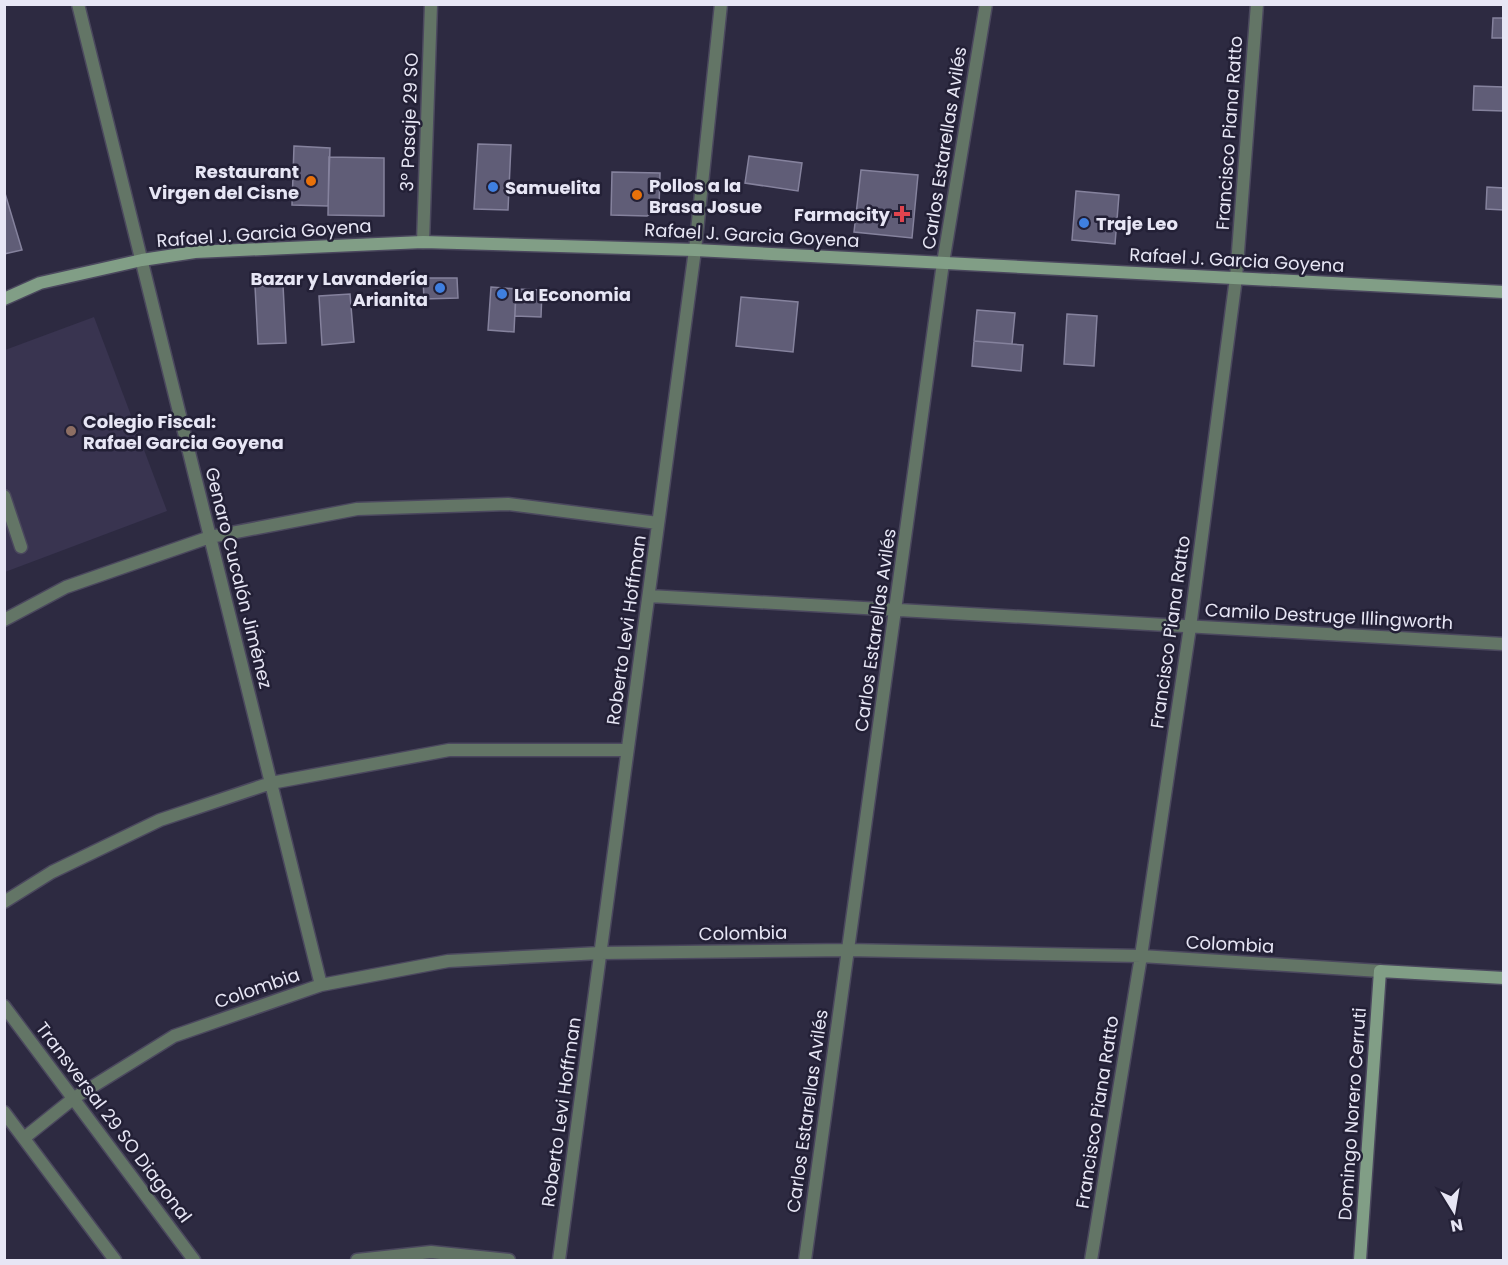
<svg xmlns="http://www.w3.org/2000/svg" width="1508" height="1265" viewBox="0 0 1508 1265" font-family="Poppins,sans-serif">
	<style>
		.built { fill: #393450 }
		.building { fill: #605d77; stroke: #85829d; stroke-width: 1.5 }
		.lines { fill: none; stroke-linecap: round; stroke-linejoin: round }
		.lane-casing { stroke: #4b485e; stroke-width: 15 }
		.street-casing { stroke: #4b485e; stroke-width: 15 }
		.secondary-casing { stroke: #4b485e; stroke-width: 15 }
		.lane { stroke: #637566; stroke-width: 12 }
		.street { stroke: #637566; stroke-width: 12 }
		.secondary { stroke: #819e86; stroke-width: 12 }
		.food-dot { fill: #e8710a; stroke: #232036; stroke-width: 2 }
		.shop-dot { fill: #3f7fe0; stroke: #232036; stroke-width: 2 }
		.health-dot { fill: #e0444e; stroke: #232036; stroke-width: 2 }
		.education-dot { fill: #8d6e63; stroke: #232036; stroke-width: 2 }
		.labels { text-anchor: middle; dominant-baseline: central; stroke-width: 5; stroke-linejoin: round; paint-order: stroke }
		.street-label { font-size: 18px; fill: #e7e6f5; stroke: #232036 }
		.poi-label { font-size: 18px; font-weight: bold; fill: #e7e6f5; stroke: #232036; text-anchor: start }
	</style>
	<rect width="100%" height="100%" fill="#2d2a41"/>
	<path class="built" d="M94,317L167,511L5,572V350Z"/>
	<path class="building" d="M1493,18H1504V38H1492Z
		M1474,86L1504,87V111L1473,110Z
		M478,144L511,145L508,210L474,209Z
		M294,146L330,148L328,206L292,205Z
		M749,156L802,163L798,191L745,183Z
		M329,157L384,158V216L328,215Z
		M861,170L918,175L912,238L854,232Z
		M612,172L660,173L659,208L647,216L611,215Z
		M1487,187L1504,188V210L1486,209Z
		M4,190L22,250L4,254Z
		M1076,191L1119,195L1115,244L1072,240Z
		M423,278H457L458,298L424,299Z
		M283,285L286,343L258,344L255,286Z
		M491,287L516,289L514,332L488,330Z
		M516,289L542,290L541,317L515,316Z
		M350,294L354,342L322,345L319,296Z
		M741,297L798,302L793,352L736,346Z
		M977,310L1015,313L1012,344L974,341Z
		M1067,314L1097,316L1094,366L1064,364Z
		M974,341L1023,345L1021,371L972,366Z"/>
	<g class="lines">
		<defs>
			<path id="lane" d="M4,496L21,547"/>
			<path id="street" d="M78,4L321,985
				M423,242L431,4
				M649,596L1504,644
				M4,620L66,587L210,537L357,509L508,504L658,523
				M4,902L52,872L160,820L271,783L449,750H627
				M4,1006L194,1260
				M4,1112L115,1260
				M24,1138L74,1098L174,1036L321,985L448,961L600,953L848,950L1141,956L1380,971
				M357,1260L431,1252L509,1260
				M559,1260L695,250L721,4
				M805,1260L943,263L986,4
				M1091,1260L1141,956L1190,627L1236,278L1257,4"/>
			<path id="secondary" d="M4,299L40,283L142,260L195,252L423,242L695,250L1504,292
				M1360,1260L1380,971L1504,978"/>
		</defs>
		<use href="#lane" class="lane-casing"/>
		<use href="#street" class="street-casing"/>
		<use href="#secondary" class="secondary-casing"/>
		<use href="#lane" class="lane"/>
		<use href="#street" class="street"/>
		<use href="#secondary" class="secondary"/>
	</g>
	<g class="food-dot">
		<circle cx="311" cy="181" r="6"/>
		<circle cx="637" cy="195" r="6"/>
	</g>
	<g class="shop-dot">
		<circle cx="493" cy="187" r="6"/>
		<circle cx="1084" cy="223" r="6"/>
		<circle cx="440" cy="288" r="6"/>
		<circle cx="502" cy="294" r="6"/>
	</g>
	<path class="health-dot" d="M899 205h6v6h6v6h-6v6h-6v-6h-6v-6h6z"/>
	<circle class="education-dot" cx="71" cy="431" r="6"/>
	<g class="labels">
		<g class="street-label">
			<text transform="translate(409 122) rotate(-88)">3º Pasaje 29 SO</text>
			<text transform="translate(1229 133) rotate(-86)">Francisco Piana Ratto</text>
			<text transform="translate(944 148) rotate(-81)">Carlos Estarellas Avilés</text>
			<text transform="translate(264 233) rotate(-4)">Rafael J. Garcia Goyena</text>
			<text transform="translate(752 235) rotate(3)">Rafael J. Garcia Goyena</text>
			<text transform="translate(1237 260) rotate(3)">Rafael J. Garcia Goyena</text>
			<text transform="translate(239 578) rotate(76)">Genaro Cucalón Jiménez</text>
			<text transform="translate(1329 616) rotate(3)">Camilo Destruge Illingworth</text>
			<text transform="translate(626 630) rotate(-82)">Roberto Levi Hoffman</text>
			<text transform="translate(875 630) rotate(-82)">Carlos Estarellas Avilés</text>
			<text transform="translate(1170 632) rotate(-82)">Francisco Piana Ratto</text>
			<text transform="translate(743 933) rotate(-1)">Colombia</text>
			<text transform="translate(1230 944) rotate(3)">Colombia</text>
			<text transform="translate(257 988) rotate(-19)">Colombia</text>
			<text transform="translate(807 1111) rotate(-82)">Carlos Estarellas Avilés</text>
			<text transform="translate(561 1112) rotate(-82)">Roberto Levi Hoffman</text>
			<text transform="translate(1097 1112) rotate(-81)">Francisco Piana Ratto</text>
			<text transform="translate(1352 1114) rotate(-86)">Domingo Norero Cerruti</text>
			<text transform="translate(114 1122) rotate(53)">Transversal 29 SO Diagonal</text>
		</g>
		<g class="poi-label">
			<text x="299" y="171" text-anchor="end">Restaurant<tspan x="299" dy="21">Virgen del Cisne</tspan></text>
			<text x="649" y="185">Pollos a la<tspan x="649" dy="21">Brasa Josue</tspan></text>
			<text x="505" y="187">Samuelita</text>
			<text x="890" y="214" text-anchor="end">Farmacity</text>
			<text x="1096" y="223">Traje Leo</text>
			<text x="428" y="278" text-anchor="end">Bazar y Lavandería<tspan x="428" dy="21">Arianita</tspan></text>
			<text x="514" y="294">La Economia</text>
			<text x="83" y="421">Colegio Fiscal:<tspan x="83" dy="21">Rafael Garcia Goyena</tspan></text>
		</g>
	</g>
	<rect width="1508" height="1265" fill="none" stroke="#e7e6f5" stroke-width="12"/>
	<g transform="translate(1454 1211) rotate(169)" stroke="#232036" stroke-width="4.5" paint-order="stroke">
	<path d="M0-4.5L10 22L0 15L-10 22Z" fill="#e7e6f5"/>
	<text y="-9" font-size="16" font-weight="bold" text-anchor="middle" fill="#e7e6f5">N</text>
	</g>
</svg>
